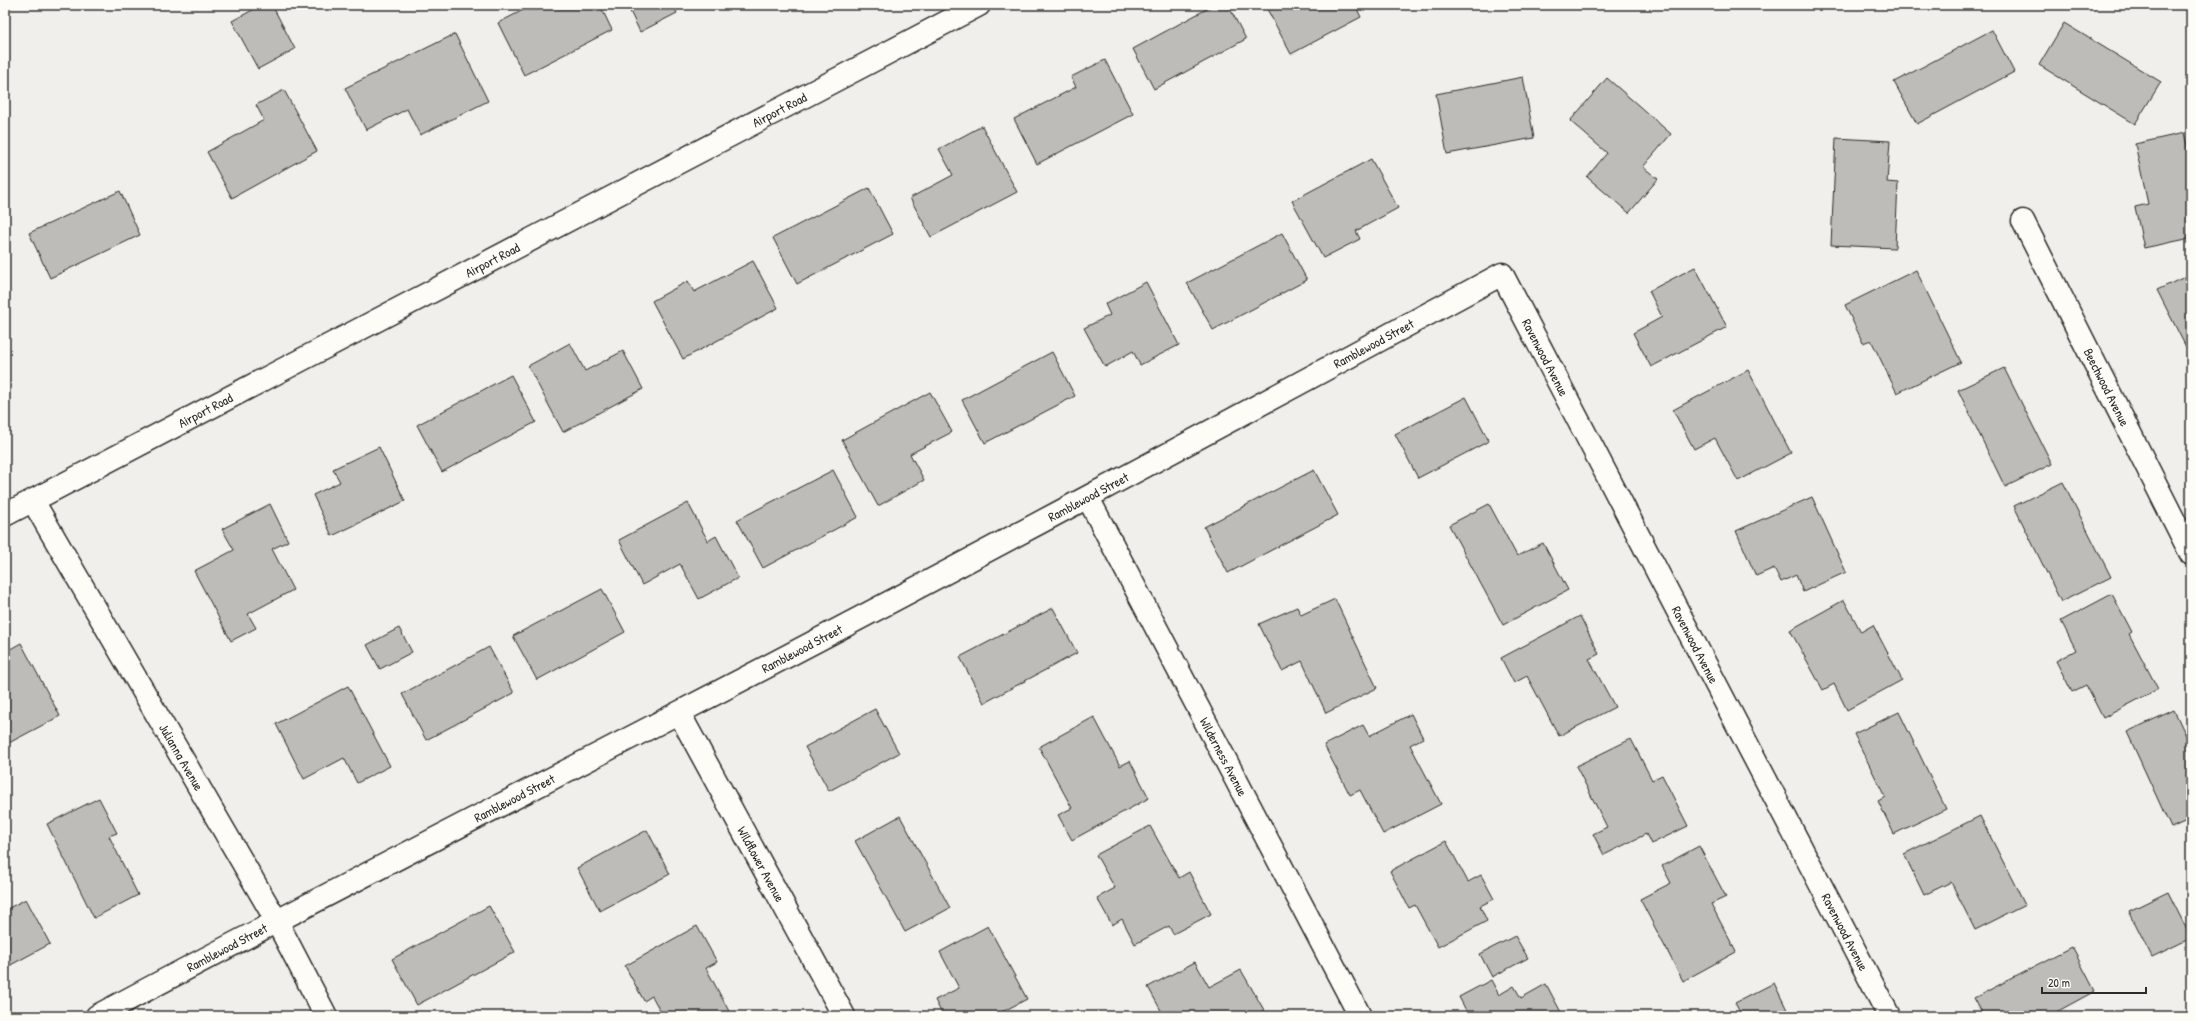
<svg xmlns="http://www.w3.org/2000/svg" width="2196" height="1021" viewBox="0 0 2196 1021" font-family="'Patrick Hand',sans-serif">
	<style>
		.building { fill: #bdbcb8; stroke: #2b2b2b }
		.lines { fill: none; stroke-linecap: round; stroke-linejoin: round }
		.minor-casing { stroke: #2b2b2b; stroke-width: 25 }
		.major-casing { stroke: #2b2b2b; stroke-width: 25 }
		.minor { stroke: #fdfcf7; stroke-width: 22 }
		.major { stroke: #fdfcf7; stroke-width: 22 }
		.labels { text-anchor: middle; dominant-baseline: central; stroke-width: 3; stroke-linejoin: round; paint-order: stroke }
		.street-label { font-size: 13px; fill: #2b2b2b; stroke: #fdfcf7 }
	</style>
	<rect width="100%" height="100%" fill="#f0efeb"/>
	<filter id="ink" filterUnits="userSpaceOnUse"><feTurbulence type="fractalNoise" baseFrequency=".025" numOctaves="2"/><feDisplacementMap in="SourceGraphic" scale="8" xChannelSelector="R" yChannelSelector="G"/><feConvolveMatrix kernelMatrix="1 2 1 2 8 2 1 2 1" color-interpolation-filters="sRGB"/></filter>
	<g filter="url(#ink)">
		<path class="building" d="M262,5H272L295,49L258,69L232,21Z
			M533,5H600L612,30L524,75L498,23Z
			M627,5H673L677,13L640,32Z
			M1214,5H1228L1246,39L1154,89L1133,49Z
			M1274,5H1355L1361,17L1291,54L1267,9Z
			M2064,23L2161,82L2135,124L2039,65Z
			M1992,30L2014,72L1917,124L1894,82Z
			M455,34L488,101L420,135L407,109L366,130L345,88Z
			M1105,60L1133,114L1037,164L1014,119L1076,87L1071,77Z
			M1523,77L1534,138L1447,154L1436,94Z
			M1607,78L1671,134L1643,167L1658,179L1629,213L1587,177L1607,153L1570,121Z
			M284,90L317,151L232,198L207,152L264,120L256,105Z
			M982,126L1017,192L931,237L910,198L953,175L939,149Z
			M2184,133L2191,162V238L2144,248L2135,207L2148,204L2135,144Z
			M1836,138L1890,141L1887,182L1898,183L1895,248L1831,245Z
			M1371,159L1398,208L1356,231L1360,239L1323,258L1292,201Z
			M869,188L893,234L797,284L773,238Z
			M120,191L140,235L50,278L29,233Z
			M1282,233L1307,280L1213,330L1187,283Z
			M753,261L778,308L683,359L652,301L688,281L694,292Z
			M1695,267L1727,327L1651,367L1633,333L1662,317L1649,291Z
			M1916,270L1961,362L1897,393L1871,340L1863,343L1845,305Z
			M2191,274V357L2157,290Z
			M1146,282L1179,345L1140,365L1133,351L1105,367L1084,328L1110,315L1105,304Z
			M570,343L585,371L623,351L643,389L563,432L528,366Z
			M1052,352L1075,396L985,443L962,400Z
			M2004,368L2052,464L2005,487L1958,390Z
			M1748,370L1791,453L1738,481L1715,438L1694,449L1673,410Z
			M511,375L536,422L442,472L417,425Z
			M930,392L952,432L910,454L924,480L878,506L842,440Z
			M1466,397L1489,441L1418,478L1395,434Z
			M379,447L405,501L332,536L313,495L340,482L333,469Z
			M833,470L858,517L763,568L737,520Z
			M1314,470L1338,515L1228,573L1204,527Z
			M2063,482L2111,577L2061,602L2014,506Z
			M1812,497L1846,572L1803,592L1796,575L1781,582L1774,568L1756,576L1736,531Z
			M688,503L708,541L716,536L738,578L699,599L680,564L642,585L619,540Z
			M270,504L288,541L272,549L293,590L248,614L256,628L231,641L194,571L234,550L222,529Z
			M1489,504L1517,556L1543,543L1568,590L1503,625L1449,525Z
			M602,589L625,632L537,680L513,636Z
			M2112,594L2132,632L2129,634L2158,689L2103,718L2086,685L2072,692L2056,661L2076,650L2061,621Z
			M1335,599L1377,688L1326,713L1302,661L1282,671L1259,624L1297,607L1301,615Z
			M1844,600L1861,632L1873,625L1902,680L1847,710L1834,684L1823,690L1790,630Z
			M1053,608L1077,653L984,703L960,657Z
			M1580,616L1599,654L1589,659L1615,707L1559,736L1527,676L1514,683L1501,658Z
			M399,628L412,652L380,669L367,645Z
			M21,643L60,716L5,745V652Z
			M489,647L514,693L426,740L402,694Z
			M348,686L390,766L357,783L344,758L304,779L276,724Z
			M875,709L899,753L829,791L805,747Z
			M2174,710L2191,746V819L2171,828L2127,732Z
			M1899,712L1946,809L1894,834L1878,801L1885,797L1854,734Z
			M1411,714L1423,738L1410,745L1441,804L1383,834L1360,790L1350,795L1324,745L1363,725L1369,736Z
			M1094,717L1120,766L1130,761L1149,798L1072,840L1058,815L1072,808L1039,747Z
			M1631,739L1652,780L1662,775L1688,826L1651,844L1646,834L1604,855L1593,834L1607,827L1576,766Z
			M99,798L117,833L109,836L138,895L94,918L47,824Z
			M900,816L950,908L905,932L855,841Z
			M1980,816L2025,905L1975,930L1951,882L1924,895L1904,854Z
			M1150,826L1179,878L1189,872L1211,914L1173,934L1169,926L1135,944L1122,919L1112,925L1097,898L1115,888L1096,855Z
			M647,830L670,874L600,911L577,868Z
			M1446,841L1468,882L1481,875L1494,899L1480,906L1487,921L1438,947L1415,905L1409,908L1390,871Z
			M1699,846L1726,897L1711,904L1736,952L1683,981L1640,899L1671,883L1662,866Z
			M2168,892L2191,938L2152,957L2129,911Z
			M26,899L50,944L5,968V910Z
			M489,906L515,952L417,1005L392,959Z
			M697,926L717,962L706,968L731,1015L663,1016L652,996L644,1001L625,966Z
			M988,926L1027,999L994,1016H943L935,1000L959,988L940,952Z
			M1515,936L1528,958L1492,977L1480,954Z
			M2072,947L2095,991L2049,1016H1984L1974,998Z
			M1195,962L1209,987L1241,970L1264,1010L1254,1016H1164L1148,987Z
			M1491,980L1499,995L1514,986L1521,998L1546,984L1563,1016H1469L1459,997Z
			M1774,983L1790,1016H1742L1735,1003Z"/>
		<g class="lines">
			<defs>
				<g id="minor">
					<path id="s1" d="M2023,221L2191,554"/>
					<path id="s2" d="M1088,498L1360,1016"/>
					<path id="s3" d="M33,501L276,920L326,1016"/>
					<path id="s4" d="M679,713L844,1016"/>
					<path id="s5" d="M97,1016C290,913 484,814 678,713C954,570 1228,422 1502,274L1889,1016"/>
				</g>
				<g id="major">
					<path id="s6" d="M5,515L979,5"/>
				</g>
			</defs>
			<use href="#minor" class="minor-casing"/>
			<use href="#major" class="major-casing"/>
			<use href="#minor" class="minor"/>
			<use href="#major" class="major"/>
		</g>
	</g>
	<g class="labels">
		<g class="street-label">
			<text stroke="none"><textPath href="#s6" startOffset="874">Airport Road</textPath></text>
			<text stroke="none"><textPath href="#s6" startOffset="550">Airport Road</textPath></text>
			<text stroke="none"><textPath href="#s5" startOffset="1443">Ramblewood Street</textPath></text>
			<text stroke="none"><textPath href="#s5" startOffset="1683">Ravenwood Avenue</textPath></text>
			<text stroke="none"><textPath href="#s1" startOffset="186">Beechwood Avenue</textPath></text>
			<text stroke="none"><textPath href="#s6" startOffset="226">Airport Road</textPath></text>
			<text stroke="none"><textPath href="#s5" startOffset="1119">Ramblewood Street</textPath></text>
			<text stroke="none"><textPath href="#s5" startOffset="2007">Ravenwood Avenue</textPath></text>
			<text stroke="none"><textPath href="#s5" startOffset="795">Ramblewood Street</textPath></text>
			<text stroke="none"><textPath href="#s3" startOffset="296">Julianna Avenue</textPath></text>
			<text stroke="none"><textPath href="#s2" startOffset="292">Wilderness Avenue</textPath></text>
			<text stroke="none"><textPath href="#s5" startOffset="471">Ramblewood Street</textPath></text>
			<text stroke="none"><textPath href="#s4" startOffset="172">Wildflower Avenue</textPath></text>
			<text stroke="none"><textPath href="#s5" startOffset="2331">Ravenwood Avenue</textPath></text>
			<text stroke="none"><textPath href="#s5" startOffset="147">Ramblewood Street</textPath></text>
		</g>
	</g>
	<rect width="2196" height="1021" fill="none" stroke="#fdfcf7" stroke-width="20"/>
	<rect x="10" y="10" width="2176" height="1001" fill="none" stroke="#2b2b2b" stroke-width="1.5" filter="url(#ink)"/>
	<path d="M2042 987v6h104v-6" fill="none" stroke="#2b2b2b" stroke-width="2"/>
	<text x="2048" y="987" font-size="12" fill="#2b2b2b" stroke="#fdfcf7" stroke-width="3" paint-order="stroke">20 m</text>
</svg>
